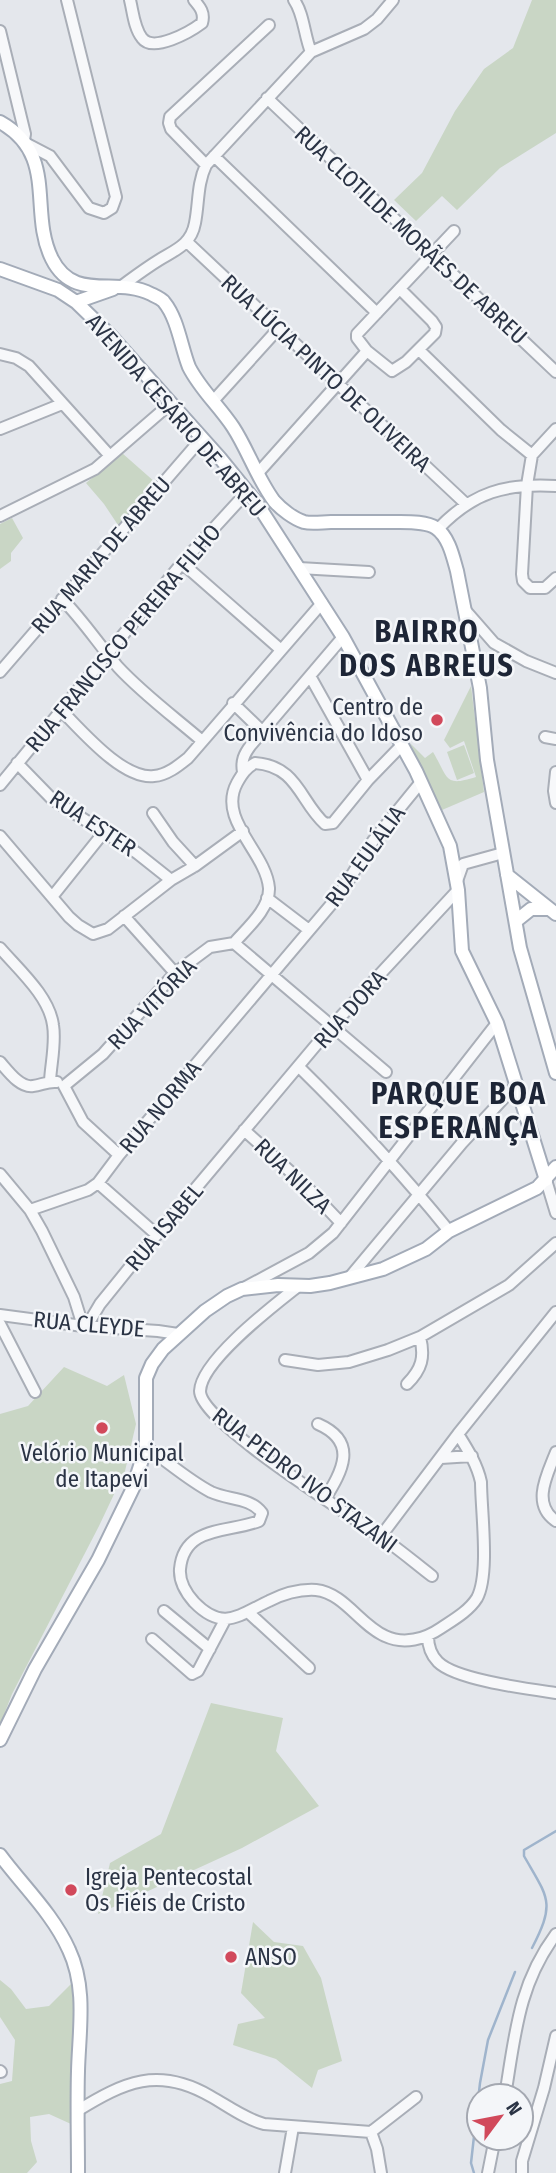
<svg xmlns="http://www.w3.org/2000/svg" width="556" height="2173" viewBox="0 0 556 2173" font-family="'Fira Sans Condensed',sans-serif">
	<style>
		.green { fill: #c9d6c5 }
		.lines { fill: none; stroke-linecap: round; stroke-linejoin: round }
		.stream { stroke: #9fb4cc; stroke-width: 2.5 }
		.minor-casing { stroke: #a9aeb7; stroke-width: 14 }
		.major-casing { stroke: #a3abb8; stroke-width: 16 }
		.minor { stroke: #f7f8fa; stroke-width: 10 }
		.major { stroke: #fff; stroke-width: 12 }
		.poi-dot { fill: #d1495b; stroke: #f4f6f9; stroke-width: 2.5 }
		.labels { text-anchor: middle; dominant-baseline: central; stroke-width: 5; stroke-linejoin: round; paint-order: stroke }
		.street-label { font-size: 23px; fill: #2b3445; stroke: #f4f6f9 }
		.poi-label { font-size: 23px; fill: #2b3445; stroke: #f4f6f9; text-anchor: start }
		.district-label { font-size: 30px; font-weight: bold; letter-spacing: 2px; fill: #1d2536; stroke: #f4f6f9 }
	</style>
	<rect width="100%" height="100%" fill="#e4e7ec"/>
	<path class="green" d="M532,0H556V133L500,168L457,210L442,196L416,221L394,200L422,173L455,111L484,69L513,48Z
		M122,453L156,483L120,528L104,504L86,483Z
		M12,518L23,538L11,553V561L0,569V524Z
		M471,686L484,792L442,810L410,743L425,758L433,752C449,779 444,787 476,777L464,741L450,748L444,740Z
		M464,745L474,773L457,780L447,752Z
		M64,1367L107,1386L124,1375L136,1424L125,1471L99,1526L12,1694L0,1725V1414L28,1406Z
		M211,1703L283,1718L276,1751L319,1806L242,1848L98,1914L110,1863L161,1834Z
		M253,1922L274,1942L303,1946L321,1978L342,2061L318,2070L312,2088L276,2059L233,2045L238,2024L265,2018L241,1993Z
		M0,1980L11,1989L26,2009L49,2006L71,1984L74,2003L71,2124L49,2114L30,2117L31,2141L37,2162L27,2173H0V2084L12,2081L15,2040L0,2017Z"/>
	<g class="lines">
		<path class="stream" d="M532,1948C556,1902 548,1898 524,1856V1850L556,1831
			M474,2173L471,2163L480,2083L488,2040L515,1972"/>
		<defs>
			<path id="minor" d="M130,0C133,12 134,28 142,38C153,53 190,32 202,23C205,13 200,7 194,0
				M294,0C304,14 304,35 311,52
				M0,31L25,134L24,140
				M267,98L556,372
				M27,144L50,156L89,208L104,213L112,208L116,197L67,0
				M214,156L377,313
				M206,165L171,129L169,123L170,117L269,25
				M187,242L466,504
				M123,285C134,277 146,268 159,260C175,250 191,245 195,223C199,203 197,184 206,165L311,52L364,29L377,19L393,0
				M400,289L432,321L436,327L435,333L406,362L392,371L367,351L357,338V334L454,231
				M419,350L501,430L532,455
				M0,354L16,358L29,366L110,456
				M213,401L279,328
				M0,429L62,404
				M556,429L532,455L527,485L522,574L523,581L530,588H545L556,578
				M258,473L367,351
				M0,516L95,469L170,404
				M438,529C473,492 506,483 556,486
				M182,563L280,649
				M299,568L369,572
				M62,599C83,620 99,645 118,667C143,694 173,716 201,740
				M466,611L494,643L526,661L556,673
				M0,672L202,438
				M310,676L368,780
				M233,703L262,731
				M61,710C81,730 123,780 154,776C167,775 178,766 188,758L322,603
				M545,737L556,739
				M17,763L52,799L137,853L171,880
				M243,772C241,761 244,754 251,745L343,637
				M556,772L554,791L556,803
				M0,785L182,563L247,492
				M153,813L173,842L195,866
				M0,836L69,917L78,925L93,934L108,929L171,880L195,866L243,831
				M457,881L463,864L503,853
				M52,897L104,832
				M267,898L309,930
				M124,916L175,973
				M234,943L386,1072
				M0,948C19,970 49,996 53,1025C56,1043 51,1063 50,1081
				M0,1062C8,1071 20,1088 33,1086C42,1085 47,1081 57,1082
				M299,1067C352,1119 402,1173 449,1231
				M64,1086L103,1054L175,973L210,947L234,943C246,929 270,909 269,888C266,852 217,820 237,783C242,774 246,768 255,763C298,766 300,802 325,824L333,823L368,780L402,745
				M64,1086L83,1122L119,1155
				M244,1130L304,1184L341,1223
				M0,1174L30,1210L42,1231L74,1297L83,1326
				M546,1180L556,1213
				M98,1183L157,1235
				M30,1210L88,1190L98,1183L119,1155L340,894L373,841L421,782
				M349,1278L462,1143L517,1084
				M297,1287C273,1306 201,1361 200,1391C200,1422 351,1515 381,1537C399,1549 415,1563 432,1576
				M244,1288L309,1253L333,1233L497,1023
				M0,1315L83,1326L158,1331L178,1334
				M0,1324L35,1392
				M87,1326L100,1304L138,1257L332,1026L458,890
				M285,1360L318,1365L349,1362L388,1350L420,1337L509,1285L556,1243
				M407,1384C422,1369 425,1357 420,1337
				M318,1424C359,1442 342,1471 325,1499
				M146,1447C167,1461 188,1480 211,1492C228,1500 250,1497 262,1513L259,1521C229,1533 184,1525 180,1569C179,1582 186,1593 194,1602C223,1632 239,1615 269,1601C283,1594 300,1589 316,1590C344,1593 360,1625 385,1636C404,1645 425,1639 441,1628C453,1620 469,1611 477,1598C490,1574 481,1510 481,1482C477,1464 468,1450 458,1434
				M556,1452C547,1475 531,1504 556,1521
				M441,1458L472,1456
				M381,1536L458,1434L556,1312
				M164,1611L210,1649
				M249,1613L309,1668
				M428,1636C428,1645 431,1655 438,1662C456,1680 529,1689 556,1693
				M152,1639L192,1674L198,1671L225,1620
				M0,2071L1,2072
				M505,2096C515,2036 518,1985 556,1934
				M77,2111C124,2082 158,2066 210,2096C228,2106 243,2118 264,2124L371,2132
				M371,2132L416,2097
				M371,2132L377,2149L381,2173
				M285,2173L293,2127
				M488,2173L495,2138
				M522,2173V2161L544,2088L556,2036"/>
			<path id="major" d="M0,122C59,155 28,211 52,259C74,303 116,276 151,294C155,296 162,299 164,302C178,319 181,347 189,367C200,389 219,406 233,427C248,450 257,478 274,501C281,509 294,519 304,522C312,524 323,522 331,522C354,522 377,522 400,522C411,522 427,522 436,528C449,537 453,557 457,571L480,688L487,760L520,948L556,1073
				M0,269L58,290L76,302L111,336L220,458L258,505L343,637L416,771L450,846L458,890L462,951L497,1023L546,1180
				M76,302L113,289
				M507,875L556,914
				M516,921L531,909H547
				M0,1740L35,1669L98,1560L133,1488L146,1447V1378L152,1364L163,1349L205,1311L227,1296L242,1289L278,1285L310,1286L330,1283L383,1269L426,1249L449,1231L537,1188L556,1167
				M0,1855C23,1886 53,1914 69,1950C87,1988 79,2031 78,2071C77,2105 78,2139 78,2173"/>
		</defs>
		<use href="#minor" class="minor-casing"/>
		<use href="#major" class="major-casing"/>
		<use href="#minor" class="minor"/>
		<use href="#major" class="major"/>
	</g>
	<g class="poi-dot">
		<circle cx="437" cy="720" r="7"/>
		<circle cx="102" cy="1428" r="7"/>
		<circle cx="71" cy="1890" r="7"/>
		<circle cx="231" cy="1957" r="7"/>
	</g>
	<g class="labels">
		<g class="street-label">
			<text transform="translate(411 235) rotate(43)">RUA CLOTILDE MORÃES DE ABREU</text>
			<text transform="translate(326 373) rotate(43)">RUA LÚCIA PINTO DE OLIVEIRA</text>
			<text transform="translate(176 415) rotate(49)">AVENIDA CESÁRIO DE ABREU</text>
			<text transform="translate(101 555) rotate(-49)">RUA MARIA DE ABREU</text>
			<text transform="translate(123 638) rotate(-50)">RUA FRANCISCO PEREIRA FILHO</text>
			<text transform="translate(93 823) rotate(34)">RUA ESTER</text>
			<text transform="translate(365 856) rotate(-54)">RUA EULÁLIA</text>
			<text transform="translate(152 1004) rotate(-46)">RUA VITÓRIA</text>
			<text transform="translate(350 1009) rotate(-48)">RUA DORA</text>
			<text transform="translate(160 1107) rotate(-50)">RUA NORMA</text>
			<text transform="translate(293 1176) rotate(44)">RUA NILZA</text>
			<text transform="translate(164 1227) rotate(-50)">RUA ISABEL</text>
			<text transform="translate(89 1324) rotate(5)">RUA CLEYDE</text>
			<text transform="translate(305 1480) rotate(37)">RUA PEDRO IVO STAZANI</text>
		</g>
		<g class="poi-label">
			<text x="423" y="707" text-anchor="end">Centro de<tspan x="423" dy="26">Convivência do Idoso</tspan></text>
			<text x="102" y="1453" text-anchor="middle">Velório Municipal<tspan x="102" dy="26">de Itapevi</tspan></text>
			<text x="85" y="1877">Igreja Pentecostal<tspan x="85" dy="26">Os Fiéis de Cristo</tspan></text>
			<text x="245" y="1957">ANSO</text>
		</g>
		<g class="district-label">
			<text x="427" y="632">BAIRRO<tspan x="427" dy="34">DOS ABREUS</tspan></text>
			<text x="459" y="1094">PARQUE BOA<tspan x="459" dy="34">ESPERANÇA</tspan></text>
		</g>
	</g>
	<g transform="translate(500 2117) rotate(58)"><circle r="33" fill="#f4f6f9" stroke="#a4a8b1" stroke-width="2"/>
	<path d="M0-5L12 26L0 18L-12 26Z" fill="#d1495b"/>
	<text y="-10" font-size="19" font-weight="bold" text-anchor="middle" fill="#2b3445">N</text>
	</g>
</svg>
